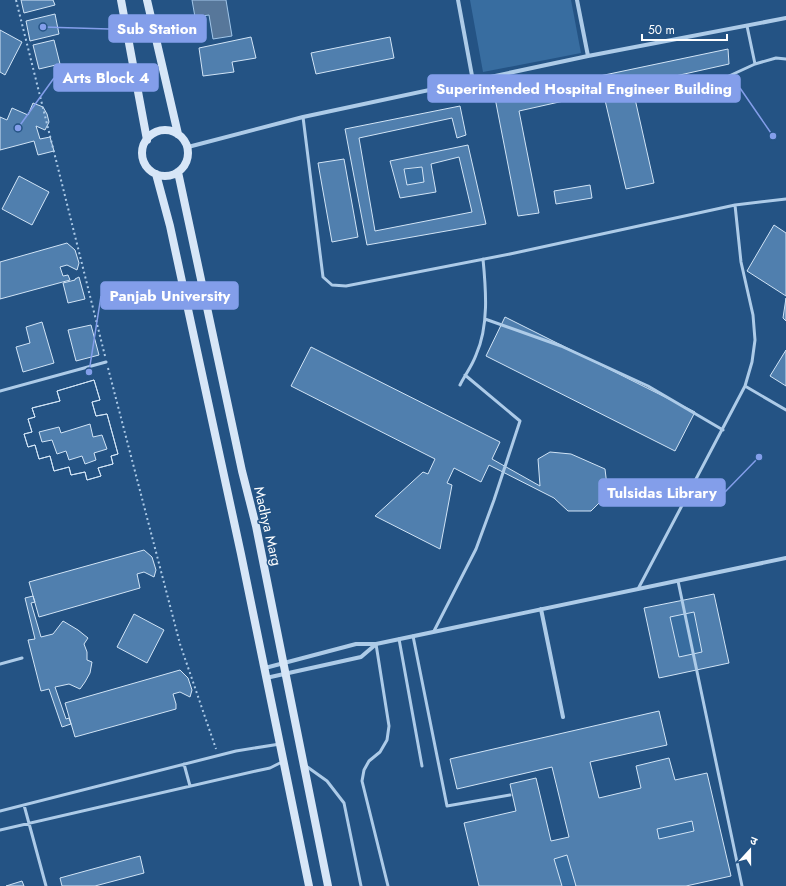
<svg xmlns="http://www.w3.org/2000/svg" width="786" height="886" viewBox="0 0 786 886" font-family="Jost,'Noto Sans Devanagari',sans-serif">
	<style>
		.green { fill: #386da0 }
		.water { fill: #57779a; stroke: #a1c6e9 }
		.building { fill: #507fae; stroke: #d1e4f6; fill-rule: evenodd }
		.lines { fill: none; stroke-linecap: round; stroke-linejoin: round }
		.path { stroke: #adcbe8; stroke-width: 2; stroke-dasharray: 2 3; stroke-linecap: butt }
		.service { stroke: #adcbe8; stroke-width: 3 }
		.minor { stroke: #adcbe8; stroke-width: 4 }
		.secondary { stroke: #d7e6f7; stroke-width: 8 }
		.labels { text-anchor: middle; dominant-baseline: central; stroke-width: 3; stroke-linejoin: round; paint-order: stroke }
		.street-label { font-size: 14px; fill: #fff; stroke: #245384 }
		.leader { fill: none; stroke: #839eea; stroke-width: 1.5 }
		.callout-dot { fill: #839eea; stroke: #245384; stroke-width: 1.5 }
		.callout { fill: #839eea; stroke: #839eea; stroke-width: 1.5 }
		.callout-label { font-size: 15px; text-anchor: middle; font-weight: bold; fill: #fff }
	</style>
	<rect width="100%" height="100%" fill="#245384"/>
	<path class="green" d="M470,0H571L581,53L483,72Z
		M422,167L424,182L407,185L404,170Z
		M694,612L702,652L679,657L670,617Z
		M692,821L694,831L659,839L657,829Z
		M567,855L576,886H562L554,859Z"/>
	<path class="water" d="M192,0H226L232,36L213,39L209,15L195,17Z"/>
	<path class="building" d="M21,0H53L55,5L24,13Z
		M55,14L59,34L30,41L26,21Z
		M0,30L22,42L5,75L0,72Z
		M251,37L256,58L232,62L234,72L203,76L199,48Z
		M390,37L394,58L316,74L311,53Z
		M54,40L60,64L39,69L33,45Z
		M728,49L729,64L519,111L539,213L518,216L495,98Z
		M633,90L654,183L626,189L604,96Z
		M33,103L43,107L47,114L49,122L45,130L36,126L40,139L50,137L54,151L38,155L34,141L0,150V117L7,120L12,108L28,115Z
		M460,106L466,135L457,138L452,118L359,138L375,231L472,212L459,157L431,164L436,192L400,198L390,161L468,145L486,224L367,245L345,129ZM422,167L424,182L407,185L404,169Z
		M344,159L358,237L332,242L318,163Z
		M19,176L49,192L32,225L2,209Z
		M590,185L592,198L556,204L554,191Z
		M774,225L786,233V296L747,271Z
		M67,243L75,250L79,263L77,270L67,265L60,267L63,276L68,275L70,280L0,299V262Z
		M79,277L85,299L68,303L63,283L75,280V279Z
		M786,298V321L783,318Z
		M505,317L695,412L675,451L486,356Z
		M42,322L54,363L23,372L16,347L30,343L26,327Z
		M91,325L99,355L76,361L68,330Z
		M311,347L500,442L492,459L540,486L538,459L550,452L571,454L605,469L608,494L591,511H568L554,498L489,465L481,482L454,468L447,483L452,485L440,549L375,516L423,472L428,474L435,459L291,386Z
		M786,350V386L770,376Z
		M94,380L100,400L92,402L96,416L107,414L118,454L111,456L113,464L98,468L101,476L87,480L85,472L71,475L69,467L54,471L50,456L39,459L35,445L28,447L24,434L32,432L28,419L35,417L32,408L60,401L57,391ZM90,424L93,437L102,435L107,449L94,453L96,460L85,464L82,456L69,460L66,451L57,454L52,440L42,442L39,432L59,427L61,433Z
		M94,380L100,400L92,402L96,416L107,414L118,454L111,456L113,464L98,468L101,476L87,480L85,472L71,475L69,467L54,471L50,456L39,459L35,445L28,447L24,434L32,432L28,419L35,417L32,408L60,401L57,391Z
		M144,550L152,557L156,570L154,577L144,572L137,574L140,588L39,617L29,582Z
		M714,594L729,663L659,678L644,608ZM694,612L702,652L679,657L670,617Z
		M33,596L35,602L31,603L41,637L53,634L63,621L78,630L88,638L84,644L87,652V660L92,662L90,673L85,682L80,689L69,684L55,687L66,719L69,718L71,724L62,727L49,689L41,691L28,640L35,639L25,598Z
		M134,614L164,630L147,663L117,647Z
		M180,670L188,678L192,690L190,697L180,692L173,694L176,704V709L75,737L65,703Z
		M659,711L667,745L590,762L599,798L641,788L636,766L669,758L675,780L707,773L731,876L686,886H575H576L567,855L554,859L562,886H479L464,823L516,811L510,784L536,778L551,841L569,837L552,767L457,789L450,759ZM692,821L694,831L659,839L657,829Z
		M140,856L144,873L95,886H62L60,878Z
		M22,881L24,886H6Z"/>
	<g class="lines">
		<path class="path" d="M16,0L105,356
			M108,368L180,644L216,749"/>
		<path class="service" d="M755,64L776,58L786,59
			M720,87L729,76L755,64L747,26
			M303,117L323,277L332,285L346,286L510,254L735,205L786,199
			M485,319L561,346L648,386L723,430
			M460,385C465,375 472,366 476,355C489,326 486,290 483,259
			M745,386L786,410
			M0,391L106,362
			M678,581L742,886
			M638,589L745,386L752,362L755,340L753,315L741,262L735,205
			M434,631L476,549L494,500L520,421L465,375
			M413,636L447,806L510,795
			M399,639L422,766
			M376,644L389,726L387,740L380,752L369,761L364,770L362,781L388,886
			M0,664L22,658
			M184,764L190,786
			M306,766L327,781L344,803L361,886
			M24,805L46,886
			M0,811L236,751L280,744
			M0,830L256,771L270,768L282,762"/>
		<path class="minor" d="M458,0L473,81
			M577,0L588,56
			M188,147L303,117L588,56L786,18
			M541,609L563,717
			M265,668L356,644H376L786,558
			M266,678L361,657L375,645"/>
		<path class="secondary" d="M121,0L147,140
			M147,0L178,134
			M142 153a23 23 0 1 1 46 0a23 23 0 1 1-46 0Z
			M178,172L242,471L256,526L328,886
			M156,174L170,226L241,554L309,886"/>
	</g>
	<g class="labels">
		<g class="street-label">
			<text transform="translate(268 526) rotate(77)">Madhya Marg</text>
		</g>
	</g>
	<path class="leader" d="M43 27L109 29M18 128L54 78M773 136L740 88M89 372L101 296M759 457L725 492"/>
	<g class="callout-dot">
		<circle cx="43" cy="27" r="4"/>
		<circle cx="18" cy="128" r="4"/>
		<circle cx="773" cy="136" r="4"/>
		<circle cx="89" cy="372" r="4"/>
		<circle cx="759" cy="457" r="4"/>
	</g>
	<g class="callout">
		<rect x="109" y="15" width="97" height="27" rx="4"/>
		<rect x="54" y="64" width="104" height="27" rx="4"/>
		<rect x="428" y="75" width="312" height="27" rx="4"/>
		<rect x="101" y="282" width="137" height="27" rx="4"/>
		<rect x="599" y="479" width="126" height="27" rx="4"/>
	</g>
	<g class="callout-label">
		<text x="157" y="34">Sub Station</text>
		<text x="106" y="83">Arts Block 4</text>
		<text x="584" y="94">Superintended Hospital Engineer Building</text>
		<text x="170" y="301">Panjab University</text>
		<text x="662" y="498">Tulsidas Library</text>
	</g>
	<g transform="translate(750 850) rotate(21)" stroke="#245384" stroke-width="3" paint-order="stroke">
	<path d="M0-3L7 15L0 10L-7 15Z" fill="#ffffff"/>
	<text y="-6" font-size="11" font-weight="bold" text-anchor="middle" fill="#ffffff">उ</text>
	</g>
	<path d="M642 34v6h85v-6" fill="none" stroke="#ffffff" stroke-width="2"/>
	<text x="648" y="34" font-size="12" fill="#ffffff" stroke="#245384" stroke-width="3" paint-order="stroke">50 m</text>
</svg>
